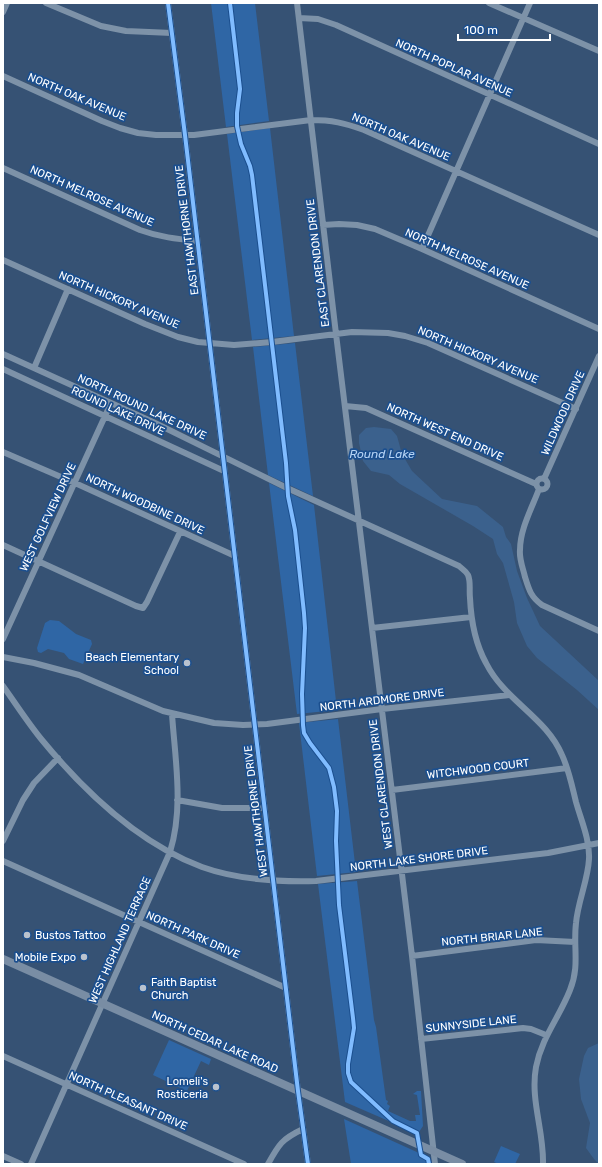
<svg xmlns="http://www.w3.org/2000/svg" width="602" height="1167" viewBox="0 0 602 1167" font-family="Rubik,sans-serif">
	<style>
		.green { fill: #2f66a5 }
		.water { fill: #3b618d }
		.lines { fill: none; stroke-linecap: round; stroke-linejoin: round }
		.street { stroke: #7d92a8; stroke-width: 6 }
		.secondary { stroke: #798da4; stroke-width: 8 }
		.cycleway-casing { stroke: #1b4f8f; stroke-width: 6 }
		.cycleway { stroke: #80bcff; stroke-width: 4 }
		.poi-dot { fill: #b9c2ce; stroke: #1b4f8f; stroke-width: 1.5 }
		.labels { text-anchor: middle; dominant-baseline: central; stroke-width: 3.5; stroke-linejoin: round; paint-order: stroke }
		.street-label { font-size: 11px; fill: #fff; stroke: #1b4f8f }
		.poi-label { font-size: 11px; fill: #fff; stroke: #1b4f8f; text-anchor: end }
		.water-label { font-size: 12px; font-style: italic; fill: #b5d3f5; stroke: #1b4f8f }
	</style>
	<rect width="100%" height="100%" fill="#365274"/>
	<path class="green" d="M211,3H255L269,121L226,127Z
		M270,128L294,336L252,340L227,134Z
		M295,343L313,496L268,475L253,347Z
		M269,483L314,505L337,710L297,714Z
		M50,620L59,621L76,634L91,640L92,644L83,664L69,659L64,653L48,649L41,653L38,652L37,648L45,623Z
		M338,719L356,872L317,876L299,723Z
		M357,881L374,1020L376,1027L386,1100L388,1101L387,1104L390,1106L388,1111L410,1121H416L415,1115H420L417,1095L413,1094L417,1091H421L423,1126L419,1132H414L345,1102L318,884Z
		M169,1040L211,1059L209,1065L201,1061L187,1091L153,1075Z
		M344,1119L419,1153V1154L427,1159L429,1164H351Z
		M501,1146L520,1154L515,1164H499L494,1162Z"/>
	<path class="water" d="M374,427L391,429L397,436L402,454L412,471L442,499L477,506L503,527L506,537L511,544L517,571L527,598L540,626L599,681V710L577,690L537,658L527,646L517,623L514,602L503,563L497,554L493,539L473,526L400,484L389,475L371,471L363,461L359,443V435L366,428Z
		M599,1043V1164L594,1159L586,1148L590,1123L581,1099L579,1079L584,1056L588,1048Z"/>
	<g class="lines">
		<path class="street" d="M46,3L101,26L126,31L172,33
			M168,3L185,135L298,1091L308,1164
			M297,3L336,334L412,956L435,1164
			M489,3L599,51
			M3,12L7,3
			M299,18L318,19L336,25L599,144
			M3,76L102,121L120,128L138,133L156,135H194L311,120C332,120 344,123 364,130L599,235
			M3,168L140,230C159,237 177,239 197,241
			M323,225L339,224L357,225L375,229L422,249L599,329
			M422,249L530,3
			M3,260L145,324L178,337L198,342L234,345L272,342L352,332L388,333L405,336L428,343L576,409
			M3,354L153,422L287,488L459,566C462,569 466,571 468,575C471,582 469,590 470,598C471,620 475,643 486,663C505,701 546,717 562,755C569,770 572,786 576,802C581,820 590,840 589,859C588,880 578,901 576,923C573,947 580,966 570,990C559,1018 542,1037 536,1067C530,1100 544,1131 543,1164
			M34,368L68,289
			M3,369L224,471
			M345,406L366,408L536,484
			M3,452L75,483L235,556
			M536.5 484a5.5 5.5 0 1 1 11 0a5.5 5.5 0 1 1-11 0Z
			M544,479L599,356
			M539,489C532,508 520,529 520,550C519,559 523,568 525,577C529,590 531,597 542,605L599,631
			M3,545L136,606L143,608L147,602L180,532
			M372,628L471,617
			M3,639L111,403
			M3,657L34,663L79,675L163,711L214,723L243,725L267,724L382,709L510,695
			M3,686C16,704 28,723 42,740C84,791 140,844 202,867C238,880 279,882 316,881L548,853L599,843
			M392,790L567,768
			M177,800L222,808H264
			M3,841L23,800L34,783L58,758
			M3,861L286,988
			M412,956L536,940L575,942
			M421,1039L523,1028L531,1029L546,1035
			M3,1056L244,1164
			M3,1156L21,1164
			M31,1164L170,852C184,807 175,759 172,714
			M268,1164C279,1144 282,1139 303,1129"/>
		<path class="secondary" d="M3,959L462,1164"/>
		<defs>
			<path id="cycleway" d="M168,3L185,135L298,1091L308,1164
				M230,3L240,89L237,113V126L241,144L250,166L252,175L286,463L288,496L295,530L304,613L305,628L302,694L303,725L304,733L310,743L329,768L334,787L337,811L336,841L339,905L353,1018L354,1028L348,1064V1073L351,1082L393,1121L417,1133L421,1155L428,1159L429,1164"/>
		</defs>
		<use href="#cycleway" class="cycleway-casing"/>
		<use href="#cycleway" class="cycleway"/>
	</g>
	<g class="poi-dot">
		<circle cx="187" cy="663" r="4"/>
		<circle cx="27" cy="935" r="4"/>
		<circle cx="84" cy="957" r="4"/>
		<circle cx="143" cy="988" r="4"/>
		<circle cx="216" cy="1087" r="4"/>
	</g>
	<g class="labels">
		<g class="street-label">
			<text transform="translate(454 68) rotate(24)">NORTH POPLAR AVENUE</text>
			<text transform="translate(77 97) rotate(23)">NORTH OAK AVENUE</text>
			<text transform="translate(401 137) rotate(23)">NORTH OAK AVENUE</text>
			<text transform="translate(92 196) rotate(24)">NORTH MELROSE AVENUE</text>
			<text transform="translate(187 230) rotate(-97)">EAST HAWTHORNE DRIVE</text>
			<text transform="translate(467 259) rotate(24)">NORTH MELROSE AVENUE</text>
			<text transform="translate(318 263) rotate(-97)">EAST CLARENDON DRIVE</text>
			<text transform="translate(119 300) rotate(23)">NORTH HICKORY AVENUE</text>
			<text transform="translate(478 355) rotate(23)">NORTH HICKORY AVENUE</text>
			<text transform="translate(142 407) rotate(25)">NORTH ROUND LAKE DRIVE</text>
			<text transform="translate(118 411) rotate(25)">ROUND LAKE DRIVE</text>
			<text transform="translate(563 413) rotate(-66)">WILDWOOD DRIVE</text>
			<text transform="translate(445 432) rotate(24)">NORTH WEST END DRIVE</text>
			<text transform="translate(145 504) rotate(25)">NORTH WOODBINE DRIVE</text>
			<text transform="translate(48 517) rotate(-65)">WEST GOLFVIEW DRIVE</text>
			<text transform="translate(382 700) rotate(-7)">NORTH ARDMORE DRIVE</text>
			<text transform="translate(478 769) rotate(-7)">WITCHWOOD COURT</text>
			<text transform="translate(381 784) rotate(-97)">WEST CLARENDON DRIVE</text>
			<text transform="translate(256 811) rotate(-97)">WEST HAWTHORNE DRIVE</text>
			<text transform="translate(419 859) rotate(-7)">NORTH LAKE SHORE DRIVE</text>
			<text transform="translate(193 935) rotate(24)">NORTH PARK DRIVE</text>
			<text transform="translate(492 937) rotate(-6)">NORTH BRIAR LANE</text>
			<text transform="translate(120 940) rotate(-66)">WEST HIGHLAND TERRACE</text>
			<text transform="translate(471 1024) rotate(-6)">SUNNYSIDE LANE</text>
			<text transform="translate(215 1042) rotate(24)">NORTH CEDAR LAKE ROAD</text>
			<text transform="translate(128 1101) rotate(24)">NORTH PLEASANT DRIVE</text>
		</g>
		<g class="poi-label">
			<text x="179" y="657">Beach Elementary<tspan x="179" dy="13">School</tspan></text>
			<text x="35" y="935" text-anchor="start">Bustos Tattoo</text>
			<text x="76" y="957">Mobile Expo</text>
			<text x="151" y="982" text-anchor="start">Faith Baptist<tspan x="151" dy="13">Church</tspan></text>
			<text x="208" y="1081">Lomeli's<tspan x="208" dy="13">Rosticeria</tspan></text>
		</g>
		<g class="water-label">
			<text x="382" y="454">Round Lake</text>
		</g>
	</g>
	<rect width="602" height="1167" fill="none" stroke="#ffffff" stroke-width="8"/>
	<path d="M458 34v6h92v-6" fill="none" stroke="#ffffff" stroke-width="2"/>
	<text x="464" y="34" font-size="12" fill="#ffffff" stroke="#1b4f8f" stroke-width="3" paint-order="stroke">100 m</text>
</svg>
